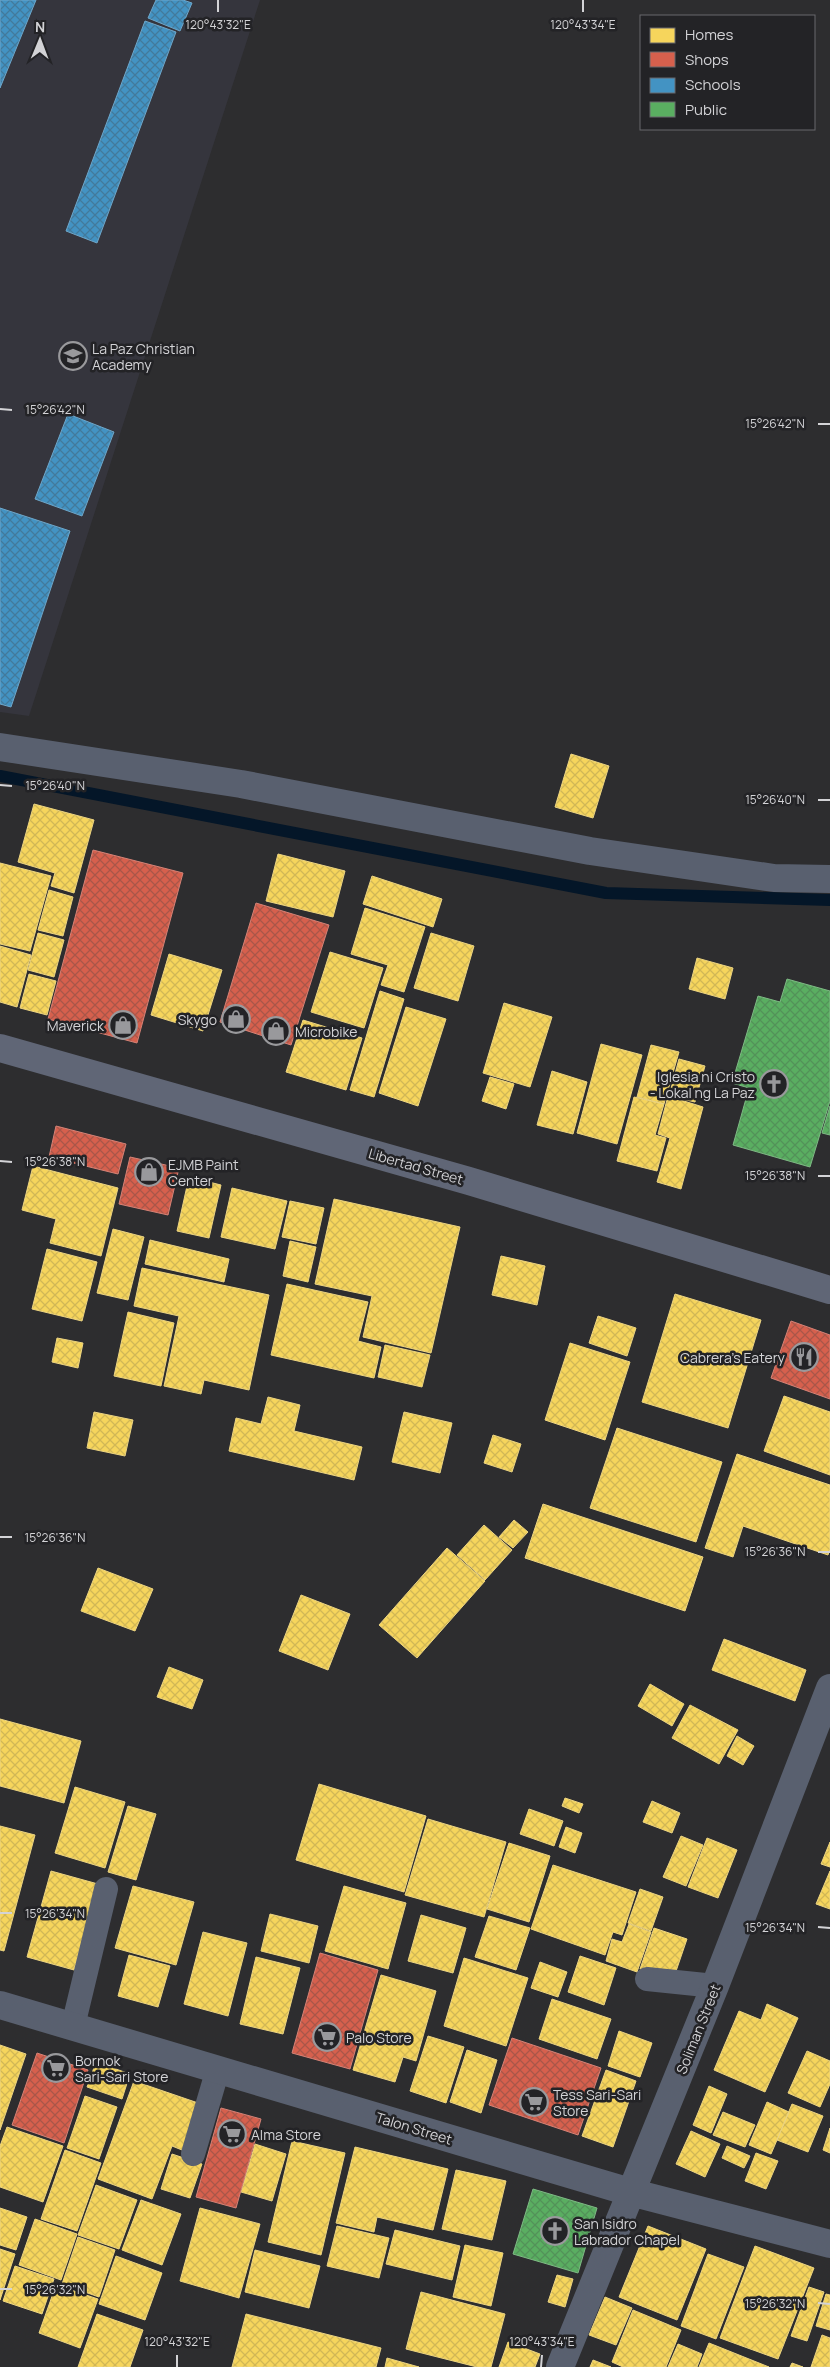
<svg xmlns="http://www.w3.org/2000/svg" width="830" height="2367" viewBox="0 0 830 2367" font-family="Manrope,sans-serif">
	<style>
		.built { fill: #35353d }
		.homes { fill: url(#homes-cross-hatch); stroke: #ecd481 }
		.shops { fill: url(#shops-cross-hatch); stroke: #d58276 }
		.schools { fill: url(#schools-cross-hatch); stroke: #6ea6c9 }
		.public { fill: url(#public-cross-hatch); stroke: #7eb984 }
		.lines { fill: none; stroke-linecap: round; stroke-linejoin: round }
		.stream { stroke: #041628; stroke-width: 12 }
		.service { stroke: #59606f; stroke-width: 24 }
		.minor { stroke: #59606f; stroke-width: 28 }
		.trunk { stroke: #606676; stroke-width: 28 }
		.ticks { fill: none; stroke: #d3d3d6; stroke-width: 2 }
		.labels { text-anchor: middle; dominant-baseline: central; stroke-width: 5; stroke-linejoin: round; paint-order: stroke }
		.poi-label { font-size: 14px; fill: #d3d3d6; stroke: #232326; text-anchor: start }
		.street-label { font-size: 14px; fill: #d3d3d6; stroke: #232326 }
		.ticks-label { font-size: 12px; text-anchor: middle; fill: #d3d3d6; stroke: #232326; stroke-width: 5; stroke-linejoin: round; paint-order: stroke }
	</style>
	<defs>
		<pattern id="homes-cross-hatch" width="8" height="8" patternUnits="userSpaceOnUse" patternTransform="scale(1.25)"><rect width="8" height="8" fill="#f6d55c"/><path d="M0 0l8 8M0 8l8-8" fill="none" stroke="#d1b756"/></pattern>
		<pattern id="shops-cross-hatch" width="8" height="8" patternUnits="userSpaceOnUse" patternTransform="scale(1.25)"><rect width="8" height="8" fill="#d6604d"/><path d="M0 0l8 8M0 8l8-8" fill="none" stroke="#a95649"/></pattern>
		<pattern id="schools-cross-hatch" width="8" height="8" patternUnits="userSpaceOnUse" patternTransform="scale(1.25)"><rect width="8" height="8" fill="#4393c3"/><path d="M0 0l8 8M0 8l8-8" fill="none" stroke="#427a9c"/></pattern>
		<pattern id="public-cross-hatch" width="8" height="8" patternUnits="userSpaceOnUse" patternTransform="scale(1.25)"><rect width="8" height="8" fill="#5aae61"/><path d="M0 0l8 8M0 8l8-8" fill="none" stroke="#539259"/></pattern>
	</defs>
	<rect width="100%" height="100%" fill="#2d2d2f"/>
	<path class="built" d="M0,0H260L29,716L0,712Z"/>
	<path class="homes" d="M571,754L609,766L593,818L555,807Z
		M34,804L94,820L74,893L51,886L55,873L18,862Z
		M278,854L345,871L333,917L266,901Z
		M0,863L51,876L30,951L0,944Z
		M372,876L442,899L433,927L363,904Z
		M49,890L73,897L63,936L38,930Z
		M365,908L425,927L404,992L381,985L388,965L351,954Z
		M38,933L64,940L54,977L28,970Z
		M431,933L474,946L458,1001L414,988Z
		M0,946L31,955L17,1007L0,1002Z
		M330,952L383,968L364,1028L311,1012Z
		M169,954L222,970L203,1031L151,1015Z
		M697,958L733,968L725,999L689,989Z
		M29,974L56,981L47,1015L20,1008Z
		M380,991L404,999L374,1097L350,1090Z
		M504,1003L552,1017L530,1087L483,1073Z
		M406,1007L446,1019L418,1106L379,1093Z
		M303,1020L362,1038L346,1090L286,1072Z
		M601,1044L642,1055L617,1144L577,1133Z
		M651,1045L679,1052L664,1104L637,1097Z
		M679,1059L705,1066L695,1102L669,1096Z
		M552,1071L587,1082L573,1134L537,1125Z
		M490,1077L514,1084L506,1109L482,1101Z
		M668,1096L703,1107L681,1189L657,1182L670,1138L658,1134Z
		M634,1097L664,1104L655,1135L666,1138L657,1171L617,1161Z
		M33,1166L118,1188L101,1256L50,1243L56,1219L22,1210Z
		M189,1177L221,1185L209,1238L177,1231Z
		M232,1188L287,1201L275,1249L221,1237Z
		M334,1199L460,1227L431,1353L363,1337L372,1296L315,1284Z
		M290,1201L324,1208L316,1244L282,1237Z
		M113,1229L144,1237L128,1300L97,1293Z
		M150,1240L229,1259L224,1282L145,1264Z
		M290,1241L316,1247L308,1282L283,1276Z
		M47,1249L97,1262L82,1321L32,1309Z
		M501,1256L545,1266L537,1305L492,1295Z
		M142,1268L269,1295L249,1390L204,1380L201,1394L164,1386L179,1316L134,1306Z
		M287,1284L368,1302L358,1341L381,1347L374,1378L271,1355Z
		M675,1294L761,1320L728,1428L642,1402Z
		M128,1312L174,1323L161,1386L114,1376Z
		M598,1316L636,1328L627,1356L589,1343Z
		M57,1338L83,1343L78,1368L52,1362Z
		M570,1343L630,1362L605,1440L545,1420Z
		M385,1345L430,1355L422,1387L378,1377Z
		M784,1396L830,1412V1475L764,1451Z
		M268,1397L300,1405L294,1431L362,1447L354,1480L229,1451L236,1418L261,1424Z
		M94,1412L133,1420L125,1456L87,1448Z
		M404,1412L452,1423L440,1473L392,1462Z
		M617,1428L722,1462L696,1542L590,1508Z
		M493,1435L521,1444L512,1472L484,1463Z
		M737,1454L830,1485V1549L828,1555L743,1526L733,1557L705,1548Z
		M543,1504L703,1557L685,1611L525,1558Z
		M514,1520L528,1532L513,1548L499,1537Z
		M484,1525L512,1550L485,1580L457,1555Z
		M447,1548L485,1581L417,1658L379,1625Z
		M98,1568L153,1589L135,1631L81,1611Z
		M301,1595L350,1614L328,1670L279,1651Z
		M724,1639L806,1670L795,1701L712,1670Z
		M169,1667L203,1680L192,1709L157,1697Z
		M650,1684L684,1704L672,1726L638,1706Z
		M690,1705L738,1730L719,1764L672,1738Z
		M0,1719L81,1741L64,1803L0,1786Z
		M737,1736L754,1746L743,1765L727,1756Z
		M319,1784L426,1816L404,1892L296,1860Z
		M75,1787L125,1802L105,1868L55,1853Z
		M565,1798L583,1804L579,1813L562,1806Z
		M652,1801L680,1813L672,1833L643,1822Z
		M128,1806L156,1814L136,1880L108,1872Z
		M529,1809L563,1821L554,1846L520,1834Z
		M428,1819L506,1842L484,1917L405,1895Z
		M0,1826L35,1835L4,1951L0,1950Z
		M566,1827L582,1833L575,1853L559,1847Z
		M681,1836L703,1845L686,1886L663,1877Z
		M707,1838L737,1850L718,1898L688,1887Z
		M830,1842V1867L821,1864Z
		M509,1843L550,1856L529,1922L487,1909Z
		M553,1865L636,1892L622,1935L613,1932L605,1955L531,1929Z
		M51,1871L98,1884L74,1970L27,1957Z
		M830,1871V1909L816,1904Z
		M133,1886L194,1902L176,1965L115,1948Z
		M344,1886L406,1903L388,1969L325,1951Z
		M640,1889L663,1897L651,1931L628,1923Z
		M270,1914L318,1926L309,1963L261,1951Z
		M421,1915L466,1928L453,1973L408,1961Z
		M489,1916L530,1928L516,1970L475,1957Z
		M629,1924L651,1932L637,1972L606,1961L612,1939L622,1942Z
		M654,1928L687,1939L673,1980L640,1969Z
		M203,1932L247,1943L228,2016L184,2004Z
		M129,1955L170,1966L158,2007L118,1996Z
		M580,1956L616,1968L604,2005L568,1992Z
		M256,1957L300,1968L283,2034L240,2024Z
		M464,1958L528,1978L506,2046L444,2026Z
		M540,1962L567,1972L558,1997L531,1988Z
		M381,1975L436,1991L416,2061L403,2057L395,2082L353,2070Z
		M552,1999L611,2019L597,2059L539,2039Z
		M767,2004L798,2018L765,2092L714,2070L739,2011L761,2020Z
		M619,2031L652,2043L640,2077L608,2066Z
		M428,2036L464,2047L446,2103L410,2091Z
		M0,2045L26,2054L0,2130Z
		M467,2050L497,2060L481,2113L450,2102Z
		M807,2051L830,2061V2084L820,2107L788,2093Z
		M96,2062L130,2074L122,2099L87,2087Z
		M606,2070L636,2081L613,2147L582,2136Z
		M134,2081L204,2105L187,2152L172,2146L152,2199L98,2179Z
		M709,2086L727,2094L711,2133L693,2125Z
		M85,2096L117,2107L99,2159L67,2148Z
		M767,2102L789,2112L771,2154L749,2145Z
		M792,2104L823,2116L808,2152L777,2140Z
		M723,2112L755,2125L745,2147L713,2135Z
		M7,2127L63,2146L43,2202L0,2187V2146Z
		M830,2128V2153L823,2150Z
		M691,2131L720,2144L705,2177L676,2164Z
		M292,2141L345,2153L321,2255L268,2242Z
		M255,2144L286,2154L272,2201L241,2192Z
		M727,2146L750,2156L744,2168L722,2158Z
		M355,2147L448,2169L433,2230L377,2217L374,2232L336,2223Z
		M65,2150L101,2163L77,2231L41,2219Z
		M756,2153L778,2161L766,2189L745,2181Z
		M172,2154L202,2164L190,2198L161,2189Z
		M456,2170L506,2181L492,2240L442,2229Z
		M96,2185L137,2200L119,2249L78,2235Z
		M141,2200L181,2214L162,2265L122,2250Z
		M0,2208L27,2217L16,2250L0,2245Z
		M200,2208L260,2224L239,2298L180,2281Z
		M35,2219L77,2234L61,2280L19,2265Z
		M337,2226L389,2238L379,2278L327,2266Z
		M648,2226L706,2249L677,2320L619,2297Z
		M395,2230L460,2246L452,2280L386,2264Z
		M78,2237L115,2250L99,2297L62,2284Z
		M465,2245L503,2253L491,2306L453,2297Z
		M755,2246L814,2268L778,2359L720,2338Z
		M0,2249L15,2254L0,2300Z
		M255,2250L320,2266L309,2308L245,2292Z
		M708,2254L744,2267L716,2339L681,2326Z
		M116,2256L162,2273L145,2320L99,2304Z
		M15,2266L54,2279L42,2314L3,2301Z
		M557,2275L573,2279L565,2307L548,2302Z
		M56,2285L98,2299L80,2348L39,2333Z
		M809,2287L824,2292L807,2341L791,2336Z
		M421,2292L505,2314L491,2367H477L406,2349Z
		M826,2294L830,2295V2330L816,2326Z
		M605,2297L632,2308L616,2345L589,2335Z
		M633,2310L681,2330L666,2367H623L612,2362Z
		M97,2314L143,2330L130,2367H78Z
		M246,2314L381,2348L376,2367H232Z
		M822,2335L830,2338V2367H811Z
		M508,2342L540,2354L535,2367H499Z
		M709,2343L769,2367H699Z
		M678,2344L702,2354L697,2367H668Z
		M387,2358L419,2367H385Z
		M593,2360L611,2367H590Z
		M792,2363L803,2367H790Z"/>
	<path class="shops" d="M93,850L183,873L137,1043L48,1019Z
		M256,903L329,925L291,1045L220,1022Z
		M56,1126L126,1144L118,1174L49,1157Z
		M130,1157L179,1168L168,1215L119,1204Z
		M791,1321L830,1335V1399L771,1378Z
		M320,1953L378,1970L350,2069L292,2053Z
		M512,2038L601,2068L578,2135L489,2105Z
		M37,2053L88,2070L64,2143L12,2125Z
		M221,2108L261,2119L236,2208L196,2197Z"/>
	<path class="schools" d="M0,0H36L0,88Z
		M156,0H183L192,3L180,31L148,18Z
		M145,21L176,32L97,243L66,231Z
		M68,414L114,432L82,516L35,499Z
		M0,508L70,531L11,707L0,704Z"/>
	<path class="public" d="M787,979L830,991V1101L810,1167L733,1145L749,1088L732,1083L758,996L780,1002Z
		M830,1106V1135L822,1133Z
		M533,2189L597,2208L578,2273L513,2254Z"/>
	<g class="lines">
		<path class="stream" d="M0,776L606,893L830,900"/>
		<path class="service" d="M647,1979L715,1986
			M73,2026L106,1889
			M193,2154L218,2069"/>
		<path class="minor" d="M0,747L241,784L590,851L774,878L830,879
			M0,2005L630,2192L830,2244
			M560,2367L715,1986L830,1688"/>
		<path class="trunk" d="M0,1048L469,1181L830,1290"/>
	</g>
	<path class="ticks" d="M218,12V0M583,12V0M0,409L12,410M818,424H830M0,785L12,786M818,800H830M0,1161L12,1162M818,1176H830M0,1537H12M818,1552H830M0,1913H12M818,1927L830,1928M0,2289H12M818,2303L830,2304M177,2367V2355M541,2367L542,2355"/>
	<defs>
		<symbol id="school-ring" viewBox="-11 -11 22 22"><circle r="9.5" fill="#232326" stroke="#99999c" stroke-width="1.5"/><path d="M0-5L7-2L0 1L-7-2ZM-4 1L0 2.5L4 1V4Q0 6-4 4Z" fill="#99999c"/></symbol>
		<symbol id="shop-ring" viewBox="-11 -11 22 22"><circle r="9.5" fill="#232326" stroke="#99999c" stroke-width="1.5"/><path d="M-5-2.5h2.3a2.7 3.5 0 0 1 5.4 0H5L5.5 6h-11ZM-1.5-2.5h3a1.5 2.3 0 0 0-3 0Z" fill="#99999c"/></symbol>
		<symbol id="church-ring" viewBox="-11 -11 22 22"><circle r="9.5" fill="#232326" stroke="#99999c" stroke-width="1.5"/><path d="M-1.2-6h2.4v3.5h3.3v2.4h-3.3V6h-2.4V-.1h-3.3v-2.4h3.3Z" fill="#99999c"/></symbol>
		<symbol id="restaurant-ring" viewBox="-11 -11 22 22"><circle r="9.5" fill="#232326" stroke="#99999c" stroke-width="1.5"/><path d="M-5-6h1v4h1v-4h1v4h1v-4h1v5L-1.5 .5V6h-2V.5L-5-1ZM5-6V6H3V1.5H1.5Q1.5-4 5-6Z" fill="#99999c"/></symbol>
		<symbol id="supermarket-ring" viewBox="-11 -11 22 22"><circle r="9.5" fill="#232326" stroke="#99999c" stroke-width="1.5"/><path d="M-6-5.5h2.5l.6 2H6L4.5 2H-2.5L-4.4-4H-6ZM-1.5 3.2a1.3 1.3 0 1 0 .1 0ZM3 3.2a1.3 1.3 0 1 0 .1 0Z" fill="#99999c"/></symbol>
	</defs>
	<g fill-rule="evenodd">
		<use href="#school-ring" x="57" y="340" width="32" height="32"/>
		<use href="#shop-ring" x="220" y="1003" width="32" height="32"/>
		<use href="#shop-ring" x="107" y="1009" width="32" height="32"/>
		<use href="#shop-ring" x="260" y="1015" width="32" height="32"/>
		<use href="#church-ring" x="758" y="1068" width="32" height="32"/>
		<use href="#shop-ring" x="133" y="1156" width="32" height="32"/>
		<use href="#restaurant-ring" x="788" y="1341" width="32" height="32"/>
		<use href="#supermarket-ring" x="311" y="2021" width="32" height="32"/>
		<use href="#supermarket-ring" x="40" y="2052" width="32" height="32"/>
		<use href="#supermarket-ring" x="518" y="2086" width="32" height="32"/>
		<use href="#supermarket-ring" x="216" y="2118" width="32" height="32"/>
		<use href="#church-ring" x="539" y="2215" width="32" height="32"/>
	</g>
	<g class="labels">
		<g class="poi-label">
			<text x="92" y="348">La Paz Christian<tspan x="92" dy="16">Academy</tspan></text>
			<text x="217" y="1019" text-anchor="end">Skygo</text>
			<text x="104" y="1025" text-anchor="end">Maverick</text>
			<text x="295" y="1031">Microbike</text>
			<text x="755" y="1076" text-anchor="end">Iglesia ni Cristo<tspan x="755" dy="16">- Lokal ng La Paz</tspan></text>
			<text x="168" y="1164">EJMB Paint<tspan x="168" dy="16">Center</tspan></text>
			<text x="785" y="1357" text-anchor="end">Cabrera's Eatery</text>
			<text x="346" y="2037">Palo Store</text>
			<text x="75" y="2060">Bornok<tspan x="75" dy="16">Sari-Sari Store</tspan></text>
			<text x="553" y="2094">Tess Sari-Sari<tspan x="553" dy="16">Store</tspan></text>
			<text x="251" y="2134">Alma Store</text>
			<text x="574" y="2223">San Isidro<tspan x="574" dy="16">Labrador Chapel</tspan></text>
		</g>
		<g class="street-label">
			<text transform="translate(416 1166) rotate(16)">Libertad Street</text>
			<text transform="translate(698 2029) rotate(-68)">Soliman Street</text>
			<text transform="translate(414 2128) rotate(17)">Talon Street</text>
		</g>
	</g>
	<g class="ticks-label">
		<text x="218" y="29">120°43'32"E</text>
		<text x="583" y="29">120°43'34"E</text>
		<text x="55" y="414">15°26'42"N</text>
		<text x="775" y="428">15°26'42"N</text>
		<text x="55" y="790">15°26'40"N</text>
		<text x="775" y="804">15°26'40"N</text>
		<text x="55" y="1166">15°26'38"N</text>
		<text x="775" y="1180">15°26'38"N</text>
		<text x="55" y="1542">15°26'36"N</text>
		<text x="775" y="1556">15°26'36"N</text>
		<text x="55" y="1918">15°26'34"N</text>
		<text x="775" y="1932">15°26'34"N</text>
		<text x="55" y="2294">15°26'32"N</text>
		<text x="775" y="2308">15°26'32"N</text>
		<text x="177" y="2346">120°43'32"E</text>
		<text x="542" y="2346">120°43'34"E</text>
	</g>
	<rect x="640" y="15" width="175" height="115" fill="#232326" stroke="#69696c"/>
	<rect x="650" y="28" width="25" height="15" fill="#f6d55c" stroke="#69696c"/>
	<text x="685" y="40" font-size="15" fill="#d3d3d6">Homes</text>
	<rect x="650" y="52" width="25" height="15" fill="#d6604d" stroke="#69696c"/>
	<text x="685" y="65" font-size="15" fill="#d3d3d6">Shops</text>
	<rect x="650" y="78" width="25" height="15" fill="#4393c3" stroke="#69696c"/>
	<text x="685" y="90" font-size="15" fill="#d3d3d6">Schools</text>
	<rect x="650" y="102" width="25" height="15" fill="#5aae61" stroke="#69696c"/>
	<text x="685" y="115" font-size="15" fill="#d3d3d6">Public</text>
	<g transform="translate(40 40) rotate(1)" stroke="#232326" stroke-width="4" paint-order="stroke">
	<path d="M0-4L9 19L0 12L-9 19Z" fill="#d3d3d6"/>
	<text y="-8" font-size="14" font-weight="bold" text-anchor="middle" fill="#d3d3d6">N</text>
	</g>
</svg>
